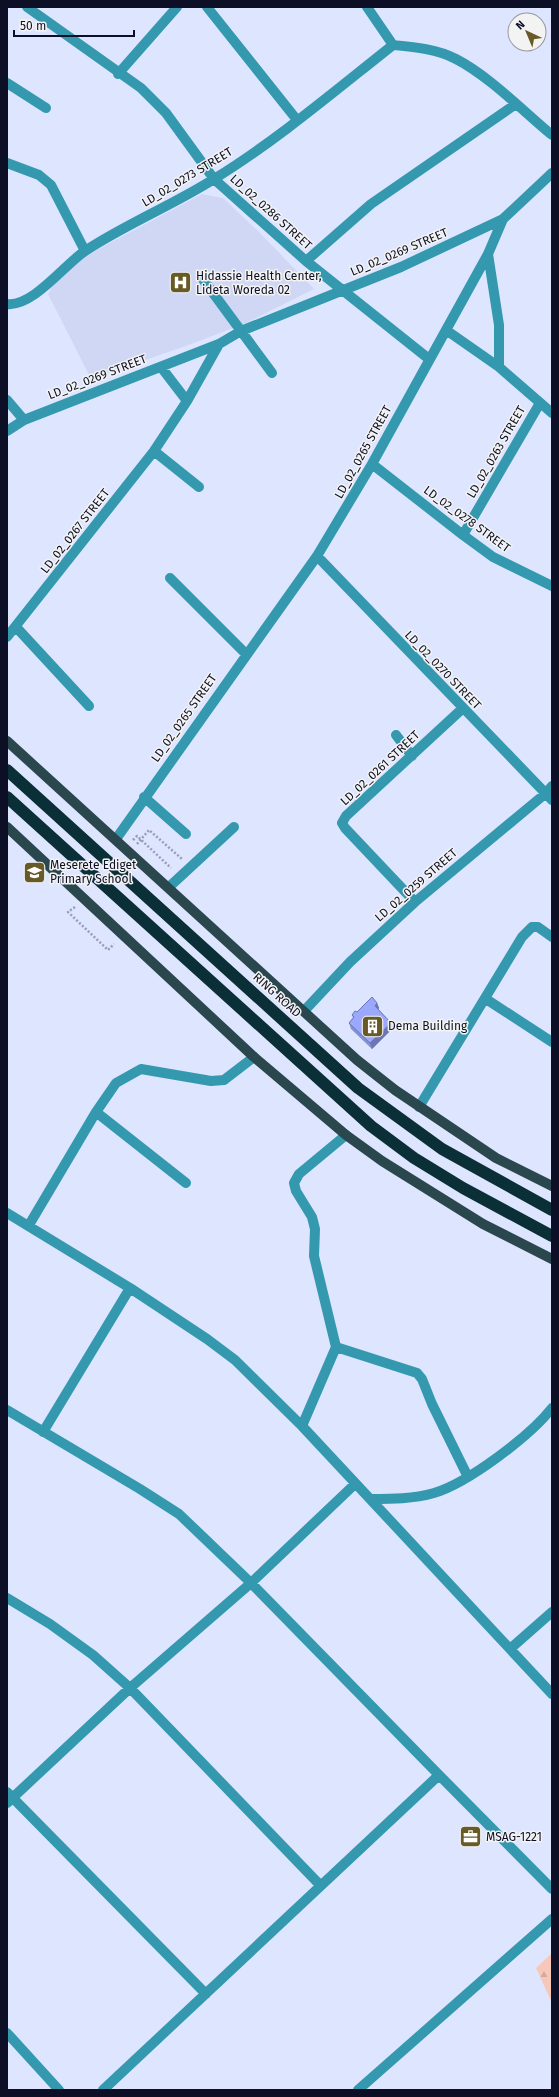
<svg xmlns="http://www.w3.org/2000/svg" width="559" height="2097" viewBox="0 0 559 2097" font-family="'Fira Sans',sans-serif">
	<style>
		.built { fill: #d0d7f4 }
		.forest { fill: url(#forest-firs) }
		.lines { fill: none; stroke-linecap: round; stroke-linejoin: round }
		.path { stroke: #979db6; stroke-width: 2.5; stroke-dasharray: 2 2; stroke-linecap: butt }
		.minor { stroke: #3499af; stroke-width: 10 }
		.major { stroke: #2b474e; stroke-width: 10 }
		.highway { stroke: #0a2f37; stroke-width: 12 }
		.wall { fill: #8491da }
		.shaded-wall { fill: #6c76b2 }
		.building { fill: #9aa9fe; stroke: #6c76b2 }
		.labels { text-anchor: middle; dominant-baseline: central; stroke-width: 3; stroke-linejoin: round; paint-order: stroke }
		.street-label { font-size: 12px; fill: #0c0f25; stroke: #f3f3f3 }
		.poi-label { font-size: 12px; fill: #0c0f25; stroke: #f3f3f3; text-anchor: start }
	</style>
	<defs>
		<pattern id="forest-firs" width="22" height="20" patternUnits="userSpaceOnUse"><rect width="22" height="20" fill="#f7c7ba"/><path d="M5 1l3.5 6h-7zM16 11l3.5 6h-7z" fill="#d3aaa0"/></pattern>
	</defs>
	<rect width="100%" height="100%" fill="#dee5ff"/>
	<path class="built" d="M202,194L223,198L260,233L314,289L246,323L194,343L91,379L48,294L57,278L76,259L93,252Z"/>
	<path class="forest" d="M552,1953V2003L536,1968Z"/>
	<g class="lines">
		<path class="path" d="M133,840L137,836L171,868
			M137,844L149,830L182,859
			M75,907L68,912L108,950L114,944"/>
		<path class="minor" d="M27,7L141,88L166,113L214,179L306,261L429,359
			M207,7L297,120
			M367,7L393,45C414,47 437,49 456,59C489,76 523,111 552,135
			M118,74L177,7
			M7,83L46,108
			M7,163L39,175L51,185L85,251
			M488,254L499,325V367
			M306,261L371,204L516,104
			M202,278L272,373
			M7,304C33,307 65,264 85,251C126,224 173,205 214,179C276,141 336,90 393,45
			M446,330L499,367L552,413
			M161,367L187,401
			M7,400L24,420
			M7,431L24,420L219,344L241,331L401,267L503,219L552,173
			M154,451L199,487
			M372,464L463,535L493,557L552,586
			M463,535L540,403
			M317,556L552,800
			M170,578L246,654
			M16,627L89,706
			M7,637L154,451L187,401L219,344
			M396,735L412,756
			M144,797L186,834
			M116,839L317,556L372,464L446,330L488,254L503,219
			M169,887L234,827
			M415,902L345,828L342,823L346,816L462,709
			M486,999L552,1042
			M304,1011L350,962L415,902L545,794L552,786
			M419,1107L522,937L532,927H538L552,937
			M96,1112L186,1183
			M7,1213L130,1288L207,1339L235,1360L302,1426L552,1694
			M29,1225L96,1112L116,1083L141,1069L211,1081L224,1080L254,1057
			M336,1347L417,1373L422,1379L432,1404L468,1477
			M7,1410L140,1489L179,1514L251,1583L439,1775
			M302,1426L336,1347L314,1256L315,1229L312,1217L296,1191L294,1183L299,1174L346,1135
			M43,1432L130,1288
			M370,1499C392,1499 413,1499 434,1493C468,1483 530,1436 552,1408
			M7,1598L50,1624L93,1655L130,1688L320,1885
			M510,1649L552,1612
			M7,1792L206,1994
			M7,1803L130,1688L251,1583L355,1484
			M7,2033L59,2090
			M103,2090L439,1775L552,1889
			M358,2090L552,1919"/>
		<path class="major" d="M7,741L357,1060L395,1090L496,1158L552,1186
			M7,827L254,1057L346,1135L382,1161L483,1224L552,1259"/>
		<path class="highway" d="M7,770L358,1088L442,1149L552,1210
			M7,797L371,1126L414,1158L463,1188L552,1236"/>
	</g>
	<path class="wall" d="M377,1003L379,1008L378,1009L391,1023L393,1028L372,1049L351,1029L349,1023L353,1018L352,1015Z"/>
	<path class="shaded-wall" d="M377,1003L379,1008L377,1012L375,1006Z
		M391,1023L393,1028L372,1049L370,1043Z"/>
	<path class="building" d="M372,997L377,1003L375,1006L391,1023L370,1043L349,1023L354,1017L352,1015L355,1011L357,1012Z"/>
	<defs>
		<symbol id="hospital-square" viewBox="-11 -11 22 22"><rect x="-9" y="-9" width="18" height="18" rx="4" fill="#675a27" stroke="#f3f3f3"/><path d="M-5-5h3v3.5h4V-5h3V5h-3V1.5h-4V5h-3Z" fill="#fff"/></symbol>
		<symbol id="school-square" viewBox="-11 -11 22 22"><rect x="-9" y="-9" width="18" height="18" rx="4" fill="#675a27" stroke="#f3f3f3"/><path d="M0-5L7-2L0 1L-7-2ZM-4 1L0 2.5L4 1V4Q0 6-4 4Z" fill="#fff"/></symbol>
		<symbol id="building-square" viewBox="-11 -11 22 22"><rect x="-9" y="-9" width="18" height="18" rx="4" fill="#675a27" stroke="#f3f3f3"/><path d="M-4-6H4V6H1V3H-1V6H-4ZM-2.5-4.3h1.7v1.8h-1.7ZM.8-4.3h1.7v1.8H.8ZM-2.5-1h1.7V.8h-1.7ZM.8-1h1.7V.8H.8Z" fill="#fff"/></symbol>
		<symbol id="office-square" viewBox="-11 -11 22 22"><rect x="-9" y="-9" width="18" height="18" rx="4" fill="#675a27" stroke="#f3f3f3"/><path d="M-6-3h4V-5.5h4V-3h4V5H-6ZM-1-4.5V-3h2v-1.5ZM-6 0V1H6V0Z" fill="#fff"/></symbol>
	</defs>
	<g fill-rule="evenodd">
		<use href="#hospital-square" x="168" y="270" width="25" height="25"/>
		<use href="#school-square" x="22" y="860" width="25" height="25"/>
		<use href="#building-square" x="360" y="1014" width="25" height="25"/>
		<use href="#office-square" x="458" y="1824" width="25" height="25"/>
	</g>
	<g class="labels">
		<g class="street-label">
			<text transform="translate(187 177) rotate(-31)">LD_02_0273 STREET</text>
			<text transform="translate(271 212) rotate(42)">LD_02_0286 STREET</text>
			<text transform="translate(399 252) rotate(-23)">LD_02_0269 STREET</text>
			<text transform="translate(97 377) rotate(-21)">LD_02_0269 STREET</text>
			<text transform="translate(363 452) rotate(-61)">LD_02_0265 STREET</text>
			<text transform="translate(496 452) rotate(-60)">LD_02_0263 STREET</text>
			<text transform="translate(467 519) rotate(36)">LD_02_0278 STREET</text>
			<text transform="translate(75 531) rotate(-52)">LD_02_0267 STREET</text>
			<text transform="translate(443 670) rotate(46)">LD_02_0270 STREET</text>
			<text transform="translate(184 718) rotate(-55)">LD_02_0265 STREET</text>
			<text transform="translate(380 768) rotate(-43)">LD_02_0261 STREET</text>
			<text transform="translate(416 885) rotate(-41)">LD_02_0259 STREET</text>
			<text transform="translate(277 995) rotate(42)">RING ROAD</text>
		</g>
		<g class="poi-label">
			<text x="196" y="276">Hidassie Health Center,<tspan x="196" dy="14">Lideta Woreda 02</tspan></text>
			<text x="50" y="865">Meserete Ediget<tspan x="50" dy="14">Primary School</tspan></text>
			<text x="388" y="1026">Dema Building</text>
			<text x="486" y="1837">MSAG-1221</text>
		</g>
	</g>
	<rect width="559" height="2097" fill="none" stroke="#0c0f25" stroke-width="16"/>
	<g transform="translate(527 32) rotate(316)"><circle r="19" fill="#f3f3f3" stroke="#9798a1"/>
	<path d="M0-3L7 15L0 10L-7 15Z" fill="#675a27"/>
	<text y="-6" font-size="11" font-weight="bold" text-anchor="middle" fill="#0c0f25">N</text>
	</g>
	<path d="M14 30v6h120v-6" fill="none" stroke="#0c0f25" stroke-width="2"/>
	<text x="20" y="30" font-size="12" fill="#0c0f25" stroke="#f3f3f3" stroke-width="3" paint-order="stroke">50 m</text>
</svg>
